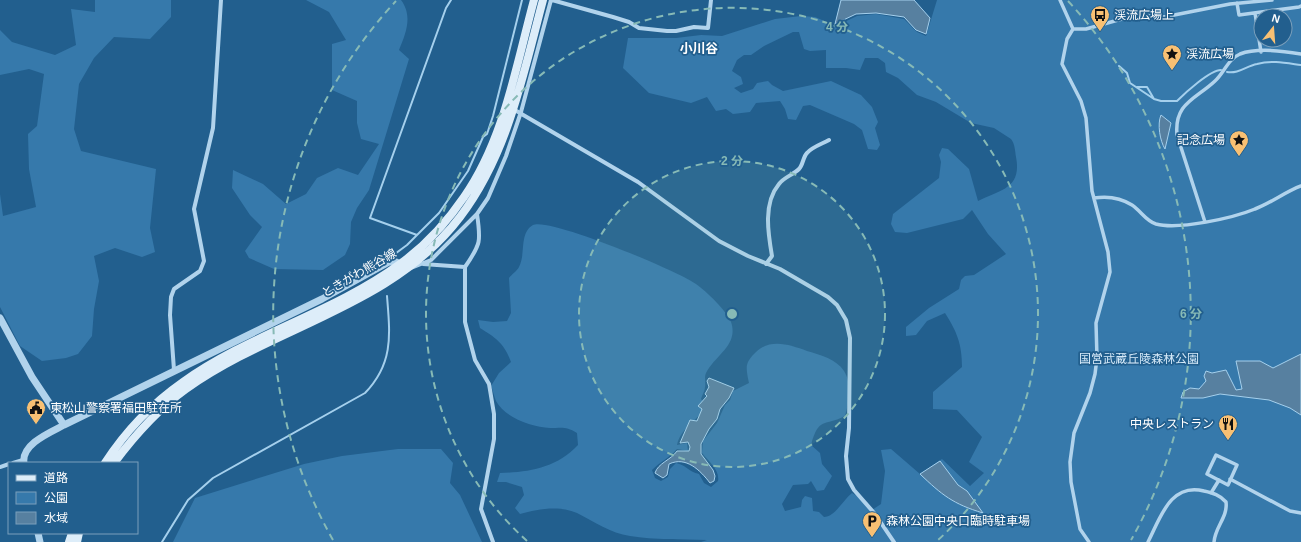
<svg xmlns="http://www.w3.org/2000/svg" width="1301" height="542" viewBox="0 0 1301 542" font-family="Arial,'Noto Sans JP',sans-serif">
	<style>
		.green { fill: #3679ab; fill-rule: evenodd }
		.water { fill: #5780a0; stroke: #a5d0ed }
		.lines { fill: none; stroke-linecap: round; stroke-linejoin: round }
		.stream { stroke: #a5d0ed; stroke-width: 2 }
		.pedestrian { stroke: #b1d3ec; stroke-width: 3.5 }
		.minor { stroke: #b1d3ec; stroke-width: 4 }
		.tertiary { stroke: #b1d3ec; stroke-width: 7 }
		.secondary { stroke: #ddedf9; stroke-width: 8 }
		.ring { fill: none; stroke: #87bab6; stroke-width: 2; stroke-dasharray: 7 5 }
		.labels { text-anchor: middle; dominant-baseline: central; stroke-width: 3.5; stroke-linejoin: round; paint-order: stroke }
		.poi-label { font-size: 12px; fill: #fff; stroke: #225f8e; text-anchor: start }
		.street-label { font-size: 12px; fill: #fff; stroke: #225f8e }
		.park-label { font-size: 12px; fill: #d6eaf9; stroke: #225f8e }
		.neighbourhood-label { font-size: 13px; font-weight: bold; fill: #fff; stroke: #225f8e }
		.centre { fill: #87bab6; stroke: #225f8e; stroke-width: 2 }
		.ring-label { font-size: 12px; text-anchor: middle; font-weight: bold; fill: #87bab6; stroke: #225f8e; stroke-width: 3.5; stroke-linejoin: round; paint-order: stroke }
	</style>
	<rect width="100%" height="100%" fill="#225f8e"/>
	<path class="green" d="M95,0H171V17L150,39L114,37L94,58L79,84L74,129L81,151L156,169L150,228L155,252L142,257L115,248L94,256L99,281L94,309L92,336L78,354L66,358L42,361L20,346L0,307V194L3,216L36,207L29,169L28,134L37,126L44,74L29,69L0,75V30L12,42L55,55L76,45L71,9L95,12Z
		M306,0H401C413,16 406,33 399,50L409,59L369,190L357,208L351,222L350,244L345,255L323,270L274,269L249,258L245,251L262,227L250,215L232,188L233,170L263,184L286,204L306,194L317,178L338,168L358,175L379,144L361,139L357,123V101L332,90V44L346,40L329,12Z
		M937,0H1301V542H701L707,540C681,539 655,540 630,536C610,533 595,522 577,513C559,505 537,509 520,514L515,508L524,495L522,487L506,482H497L500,473C530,472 556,468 578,445L577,433C566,426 562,428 550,428C532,427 505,418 496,401C494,396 493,391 491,386L499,373L511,362C504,343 496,338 480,328L478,320L493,322L507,321L511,313L509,278C512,274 517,271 519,267C526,254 519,233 533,225C549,217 678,271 696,284C706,291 727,311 731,322C739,345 715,355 706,373C704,377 706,383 705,387C705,391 702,395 701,399L706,406C698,421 681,427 677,445L687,443L688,451L677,449C669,458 660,462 652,470L655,478L661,481L668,477L670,469L676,463C686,465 689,472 699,474L704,483L711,487L718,481C720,470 709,462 702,453L703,441L717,423L725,405L730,400L733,391L749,383C748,378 746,370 747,365C748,360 753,355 756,352C771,338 790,345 807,351C821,355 836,359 844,371C852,383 849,403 845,416C824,427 819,416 811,445L820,453L822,464L832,476L824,490L817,491L811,481L808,484L793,485L782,504L785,511L801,507L802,500L805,496L812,498L813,511L819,512L824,517C835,517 843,500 852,493L862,499L872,510L881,504L885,471L881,450L891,449L920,474L942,459L970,486L984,473L969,462L982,437L957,410L933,409V392L962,367C962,344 957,332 945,313L927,321L916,335L906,336V327L929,308L959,289L961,280L965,276L974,275L1006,254L988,234L972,210L963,219L907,233L895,232L891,224L893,214L939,178L941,162L939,155L942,148L948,149L969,169L978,201C1001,190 1022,188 1016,157C1015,151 1015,144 1011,139L994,128L971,123L936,102L917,95L898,78L886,72L885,63L878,58H865L860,70L846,68H826V50L810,51L804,49L799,32H793L764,46L751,55H744L737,60L732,71L741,77L743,84L734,88L741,93L753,89L757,83L768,81L772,85L783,91L831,81L861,95L872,107L878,122L875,128L880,145L877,150L868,149L862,130L854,124L810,105L803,106L796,120L788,119L785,109L780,101L756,103L750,112L733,114L726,109L716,111L707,97L691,103L649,93L623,68L628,38H676L701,35L722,36L775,19L801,16L815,17L836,26L857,16L876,14L904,19L917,32L926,36ZM1261,16H1285V40H1261Z
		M398,449H441L453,463L450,483L460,495L482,542H173L195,498L304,464L342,456Z"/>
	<path class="water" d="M841,0H914L930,18L926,34L916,30L904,17L876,13L856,14L835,24Z
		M1161,115L1171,123L1165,149C1160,141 1157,124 1161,115Z
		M1301,354V415L1290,408L1269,400L1220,394L1203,398H1181L1183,392L1190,388L1199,389L1206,381L1204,376L1206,371L1212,373L1226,370L1236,390L1242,389L1236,361H1260L1273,368Z
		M709,378L734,388L729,398L720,409L717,419L709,429L701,444V454L713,470L715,476L714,481L710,483C700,470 686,456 669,464L667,475L663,478L655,473C658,463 671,460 677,451H689L690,447L688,442L680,443L690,420L697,421L702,409L698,406L707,396L705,394L709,387L707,381Z
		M940,461L958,485L967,491L983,513C953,504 942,495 920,474Z"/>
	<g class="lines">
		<path class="stream" d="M1119,66L1127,73L1130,83L1154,99L1161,101H1177C1185,93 1210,70 1221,70
			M1227,72C1239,74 1246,66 1257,64C1272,60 1286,63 1301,65
			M1137,87H1147L1154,99
			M417,235L370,218L446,8L451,0
			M388,259L407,245L439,213L468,171L483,137L487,134L493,116L522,0
			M162,542L188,500L213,478L365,393C394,363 390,334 387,296"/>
		<path class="pedestrian" d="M1060,0L1073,29
			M1237,3L1239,15L1299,7L1301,6
			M1255,13L1261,52
			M1073,29L1067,39L1062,64L1081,101L1086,118L1092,191L1108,252L1110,272L1096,323L1097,358L1095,374L1090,393L1074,433L1070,462L1071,482L1080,529L1089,542
			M1073,29H1086L1136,15L1164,17L1230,4L1272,0
			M1094,198C1107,196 1121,198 1132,205C1141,211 1146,221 1156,224C1179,230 1233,218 1255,209C1271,203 1285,192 1301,186
			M1205,222L1177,135C1174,103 1196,99 1215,81C1224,73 1228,59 1240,54C1256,48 1284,51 1301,54
			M1216,455L1237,465L1228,485L1207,474Z
			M1230,479L1290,511L1301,513
			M1211,493L1219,480
			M1148,542C1160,519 1170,482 1204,491C1213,493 1220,495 1226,502C1228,517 1215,527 1214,542"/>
		<path class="minor" d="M552,0L613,17L629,22L639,28L667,31H676L694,27L708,28L711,0
			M513,109L638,182L719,241L748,256L780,269L828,297L837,305L846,320L850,338L849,428L846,456L848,479L854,490L875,514L894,542
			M423,264L465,267V322L475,360L489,384L494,414V439L481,509L493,542
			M766,264L772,256C768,233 763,203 779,184C784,177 793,175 799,169C803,165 803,157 807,153C812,147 822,144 829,140
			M465,267C481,244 481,241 477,214
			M411,268L431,260L477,214L488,198L506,156L521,112L551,0
			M174,370L170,315L171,297L174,289L200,271L204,261L194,209L213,128L221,0
			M13,463L23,460
			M0,467L9,464"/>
		<path class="tertiary" d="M0,318L32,377L64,425
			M24,463C21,444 51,432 64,425L322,299L389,262H396L404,266
			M38,533L40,542"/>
		<path class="secondary" d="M105,463C125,432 153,403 183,382C250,334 333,313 400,264C425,246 447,222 464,197C504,140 516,66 534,0
			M114,463C135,435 158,409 186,389C274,326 392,307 460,217C508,154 523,75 543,0
			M69,542L72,533
			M77,542L79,533"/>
	</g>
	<circle cx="732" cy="314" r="153" fill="#87bab6" fill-opacity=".12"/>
	<g class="ring">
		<circle cx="732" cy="314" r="153"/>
		<path d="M527 541A306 306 0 1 1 937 541"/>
		<path d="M333 540A459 459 0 0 1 396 1M1068 1A459 459 0 0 1 1131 540"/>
	</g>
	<defs>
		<symbol id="bus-pin" viewBox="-11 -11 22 30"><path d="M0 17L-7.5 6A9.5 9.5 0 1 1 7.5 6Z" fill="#f8c073" stroke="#225f8e"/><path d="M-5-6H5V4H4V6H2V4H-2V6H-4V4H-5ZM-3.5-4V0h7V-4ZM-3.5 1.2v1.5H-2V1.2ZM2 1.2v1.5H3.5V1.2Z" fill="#111"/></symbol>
		<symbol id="sight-pin" viewBox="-11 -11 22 30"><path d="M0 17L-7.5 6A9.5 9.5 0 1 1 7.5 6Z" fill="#f8c073" stroke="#225f8e"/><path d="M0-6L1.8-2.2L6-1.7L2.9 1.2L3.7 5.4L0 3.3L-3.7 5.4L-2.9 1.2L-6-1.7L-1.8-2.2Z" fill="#111"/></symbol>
		<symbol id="civic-pin" viewBox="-11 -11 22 30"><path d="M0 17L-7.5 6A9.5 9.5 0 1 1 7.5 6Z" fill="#f8c073" stroke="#225f8e"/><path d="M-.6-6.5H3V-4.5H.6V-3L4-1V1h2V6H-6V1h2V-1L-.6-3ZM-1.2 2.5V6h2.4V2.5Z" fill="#111"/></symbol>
		<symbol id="restaurant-pin" viewBox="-11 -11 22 30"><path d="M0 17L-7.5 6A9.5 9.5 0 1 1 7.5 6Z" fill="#f8c073" stroke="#225f8e"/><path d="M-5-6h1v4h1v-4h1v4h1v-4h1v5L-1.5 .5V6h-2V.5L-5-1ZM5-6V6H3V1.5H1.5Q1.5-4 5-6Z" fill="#111"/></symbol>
		<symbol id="parking-pin" viewBox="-11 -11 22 30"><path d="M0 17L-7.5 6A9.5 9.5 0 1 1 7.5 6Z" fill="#f8c073" stroke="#225f8e"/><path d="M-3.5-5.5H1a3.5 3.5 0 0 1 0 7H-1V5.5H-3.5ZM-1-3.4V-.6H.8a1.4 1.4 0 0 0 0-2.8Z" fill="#111"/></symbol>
	</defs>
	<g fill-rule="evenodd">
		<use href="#bus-pin" x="1089" y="4" width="22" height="30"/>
		<use href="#sight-pin" x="1161" y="43" width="22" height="30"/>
		<use href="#sight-pin" x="1228" y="129" width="22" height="30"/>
		<use href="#civic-pin" x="25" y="397" width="22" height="30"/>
		<use href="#restaurant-pin" x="1217" y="413" width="22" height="30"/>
		<use href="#parking-pin" x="861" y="510" width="22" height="30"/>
	</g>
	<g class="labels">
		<g class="poi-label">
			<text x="1114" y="15">渓流広場上</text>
			<text x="1186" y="54">渓流広場</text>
			<text x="1225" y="140" text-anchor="end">記念広場</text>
			<text x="50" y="408">東松山警察署福田駐在所</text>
			<text x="1214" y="424" text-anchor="end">中央レストラン</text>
			<text x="886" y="521">森林公園中央口臨時駐車場</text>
		</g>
		<g class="street-label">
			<text transform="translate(359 273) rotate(-30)">ときがわ熊谷線</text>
		</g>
		<g class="park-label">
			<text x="1139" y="359">国営武蔵丘陵森林公園</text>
		</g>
		<g class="neighbourhood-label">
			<text x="699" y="48">小川谷</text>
		</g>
	</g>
	<circle cx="732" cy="314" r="6" class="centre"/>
	<g class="ring-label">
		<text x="837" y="31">4 分</text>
		<text x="732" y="165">2 分</text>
		<text x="1191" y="318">6 分</text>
	</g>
	<rect x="8" y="462" width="130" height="72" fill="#225f8e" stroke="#7a9fbb"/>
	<rect x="16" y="475" width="20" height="6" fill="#ddedf9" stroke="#7a9fbb"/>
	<text x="44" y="482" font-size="12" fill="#ffffff">道路</text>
	<rect x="16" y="492" width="20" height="12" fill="#3679ab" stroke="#7a9fbb"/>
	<text x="44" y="502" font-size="12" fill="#ffffff">公園</text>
	<rect x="16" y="512" width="20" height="12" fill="#5780a0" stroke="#7a9fbb"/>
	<text x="44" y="522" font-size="12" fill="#ffffff">水域</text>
	<g transform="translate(1273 28) rotate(17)"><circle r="19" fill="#225f8e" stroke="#7a9fbb"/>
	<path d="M0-3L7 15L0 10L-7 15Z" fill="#f8c073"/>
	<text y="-6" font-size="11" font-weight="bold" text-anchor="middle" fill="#ffffff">N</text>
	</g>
</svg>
